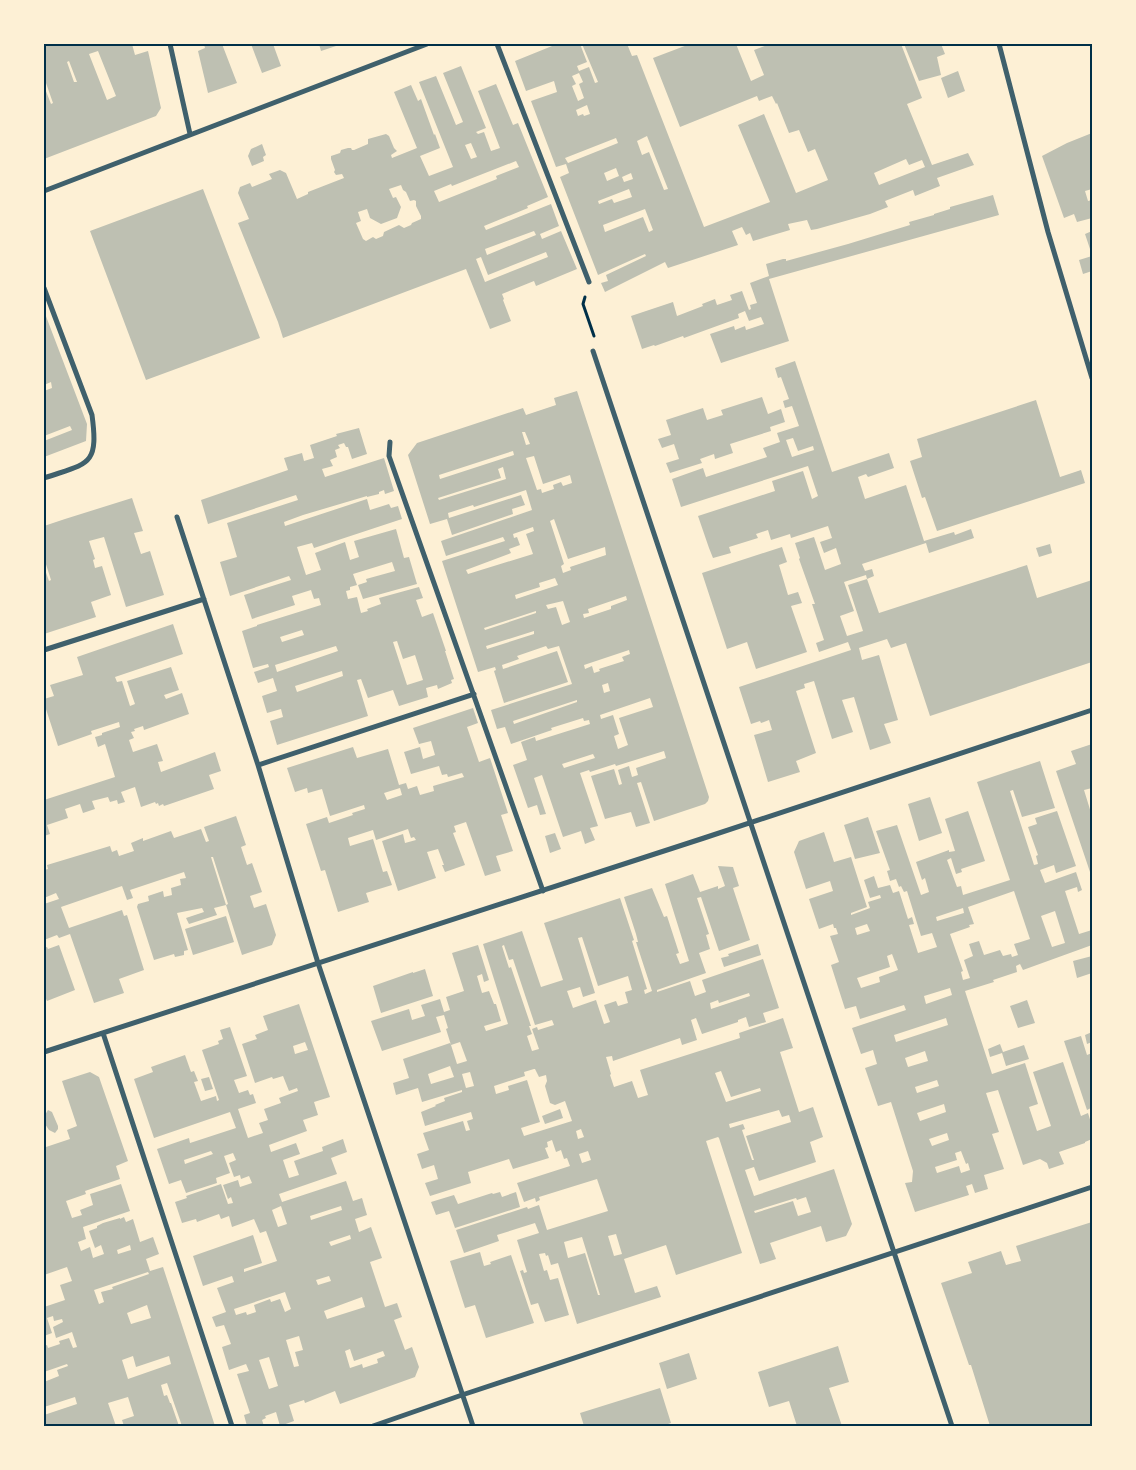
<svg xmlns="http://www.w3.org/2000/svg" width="1136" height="1470" viewBox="0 0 1136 1470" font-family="Figtree,sans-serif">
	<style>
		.building { fill: #bec0b2; fill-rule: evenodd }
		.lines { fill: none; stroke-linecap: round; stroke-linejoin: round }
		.path { stroke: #003049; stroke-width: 3 }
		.minor { stroke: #3f606c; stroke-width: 5 }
		.neatline { fill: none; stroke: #003049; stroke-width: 2 }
	</style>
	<rect width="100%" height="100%" fill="#fdf0d5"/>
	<path class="building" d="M44,44H132L135,55L148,51L161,108L156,116L44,159V86L51,104L53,103L46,83L44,84ZM98,51L116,96L107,100L89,54ZM69,61L77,82H74L67,62Z
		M204,44H222L237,83L208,93L198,51L205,48Z
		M251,44H273L281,66L262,73Z
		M319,44H342L321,51Z
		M557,44H580L587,62L577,66L579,71L589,67L595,83L598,82L582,44H627L632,56L637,55L704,227L770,202L738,125L764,114L796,193L828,180L815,149L808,152L799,130L789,133L777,103L776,104L772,96L759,101L757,96L680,127L653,58L690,44H736L751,81L764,75L754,50L770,44H901L922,98L907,104L932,165L968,153L974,165L937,178L940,186L915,196L913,190L885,201L888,207L870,214L817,229L811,230L807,220L788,224L790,230L753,241L750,233L746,235L742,227L732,231L738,245L668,268L665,262L605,292L601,283L608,281L606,275L646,256L645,254L598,275L560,177L569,173L566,164L556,167L531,101L557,92L554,81L526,91L515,61ZM579,73L583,82L579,84L584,98L578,101L572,86L576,84L572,76ZM587,105L590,114L584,116L583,114L578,116L576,110ZM647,136L668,189L664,190L649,152L642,155L637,141ZM616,138L618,143L568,163L565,158ZM906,159L909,165L922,160L925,167L879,185L874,173ZM616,168L619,176L607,181L604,173ZM631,173L633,179L624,182L622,177ZM629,189L632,197L614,203L612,199L599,204L598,201ZM645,209L653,230L649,232L643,217L605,232L603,225Z
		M904,44H941L945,54L937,57L941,75L919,81Z
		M461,66L486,128L476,132L478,134L484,132L491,151L500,148L478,91L496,84L513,125L518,123L548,197L527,206L528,208L484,226L486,230L551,204L559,226L540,234L542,239L561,231L577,269L536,286L534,281L502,294L504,299L503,300L511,321L490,329L466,269L283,338L278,322L238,223L249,219L238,193L240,187L250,183L252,187L272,179L269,174L280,170L286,173L297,199L308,194V192L344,178L342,174L336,175L334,172L335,170L331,159V156L340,153L341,150L348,148H351L352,150H354L368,144V139L386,134L389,136L394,148L397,151L391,155L392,158L417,148L394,92L411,85L418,101L421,99L434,135L435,134L440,148L420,156L429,176L453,167L419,82L436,76L456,125L463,122L443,73ZM471,143L477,157L471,159L465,145ZM516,161L519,167L496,176L497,179L439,202L434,191L451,184L452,186ZM401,185L403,190L406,192L410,201L414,200L416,201V206L421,216V219L412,223L411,225L404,228L399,225L384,232L383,236L376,239L373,237L366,241L363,239L356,223L361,221L358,212L367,209L370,218L381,224L397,218L401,207L396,197L393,198L389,189ZM534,231L536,235L487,255L485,249ZM546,252L548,257L485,282L476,259L481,257L488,275Z
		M958,71L965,91L948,98L941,78Z
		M1092,133V189L1085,191L1088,201L1092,200V218L1077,222L1074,214L1064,218L1042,156L1067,143Z
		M262,144L266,155L263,157L264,161L252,166L248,156L251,149Z
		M203,189L260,338L146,380L90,231Z
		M993,195L999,215L769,279L789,341L721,363L710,334L734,326L735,330L745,326L746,330L764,324L761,317L749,321L745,311L738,314L739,318L684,338L683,336L655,346L654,345L642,349L631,316L673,302L677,316L703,306L702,304L715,299L717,305L732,300L730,295L742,291L749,310L751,309L750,305L757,303L750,283L769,276L766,264L783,259H786V261L848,244L910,225L909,222L934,215V214L950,209V207Z
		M1092,231V255L1085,234Z
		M1092,256V271L1083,274L1079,260Z
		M44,311L87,424L86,441L44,457V441L72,430L70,426L44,436V391L52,388L51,382L44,385Z
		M795,361L832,472L889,453L894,468L868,477L866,474L858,477L865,499L906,485L924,541L954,532L955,535L971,529L974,538L929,553L926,543L862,564L865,571L872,569L874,576L867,579L879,613L1027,565L1037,598L1092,580V662L930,716L906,643L891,648L887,639L859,648L862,660L879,655L898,720L884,724L891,743L870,750L854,697L842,700L853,732L832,739L814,681L804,684L805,688L796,691L816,753L796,761L800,772L768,782L754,735L772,730L769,720L761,723L760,721L751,724L739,687L851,650L848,642L819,652L816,643L824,640L812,604H815L799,559L800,558L795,543L814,537L825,570L841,564L836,548L824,553L820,542L832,538L828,526L791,538L790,534L771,540L768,530L756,534L758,538L729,547L731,553L713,558L709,548L698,516L775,491L772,481L803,471L812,499L818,496L808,466L681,507L672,479L703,468L706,477L767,457L763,448L780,442L777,433L799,426L792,406L785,408L783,401L789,399L781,377L778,378L775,368ZM793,438L798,451L813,446L814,450L792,457L786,440ZM866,575L867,579L848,585L863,631L847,636L840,616L854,611L844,582Z
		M577,391L709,797L708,801L705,804L654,821L641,782L637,783L650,823L636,827L631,812L605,819L591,776L614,769L619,785L622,784L618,770L629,766L632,777L638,775L636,768L666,758L664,751L616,766L615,764L590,772L589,770L580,773L598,826L590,828L595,840L585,844L581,831L563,837L542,775L534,778L546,814L540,815L537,805L528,808L513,765L527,760L521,742L535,737L536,741L590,724L589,720L584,721L583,718L551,728L552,730L511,744L505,727L497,729L491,710L572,684L559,646L548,649L546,646L517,656L519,659L502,665L503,669L557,651L568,682L504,703L494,671L496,670L495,667L478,672L442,561L505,541L503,537L446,556L441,541L532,510L526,490L474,507L473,505L448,513L449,518L521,495L525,505L512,509L513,514L452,535L447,519L430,524L408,455L417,443L523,408L526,415L556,405L554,398ZM522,432H525L530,444L526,445ZM513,451L514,455L440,479L439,475ZM534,456L543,484L570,475L572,483L563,486L561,482L553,485L554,489L542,493L541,489L537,490L526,458ZM503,467L506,479L439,500L438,498L501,478L498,469ZM554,519L568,559L605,547L606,555L570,567L571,570L563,573L561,566L564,564L550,521ZM533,527L534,531L526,534L533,554L468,574L466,570L511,553L509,549L520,545L517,537L514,538L513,534ZM555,578L558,585L516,599L515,595L540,587L539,583ZM626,596L627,600L611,606V609L584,618L583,614L589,613L588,609ZM563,601L570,622L562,625L556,607L548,609L546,605ZM536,611V613L485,630L484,628ZM534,631V634L487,649L486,646ZM629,650L630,654L622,657L624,661L599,669L600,671L594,673L592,666L585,669L584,665ZM608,683L610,691L604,693L602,685ZM650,698L653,707L619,718L628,745L618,749L614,736L619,734L613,715L601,719L600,715ZM577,700V702L514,724L513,721ZM593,754L595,758L564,768L562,764Z
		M762,397L768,414L781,409L785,422L770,427L771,431L730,444L733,453L715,459L714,454L700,459L702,463L670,473L666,463L679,459L674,444L662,448L658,439L671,435L666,420L703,408L707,420L723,415L721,410Z
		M1036,400L1060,477L1081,470L1085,483L937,531L925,497L922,498L910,461L922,457L917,439Z
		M359,428L367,454L352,459L348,447H346L344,443L338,445L340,448L335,450L337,457L330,460L333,466L322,469L325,477L384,458L394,491L385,494L384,490L379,492V494L367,497V496L303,515L284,522L285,526L367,499L370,510L389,504L391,508L398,506L402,519L314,548L312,543L297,547L306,575L321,570L315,553L345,542L350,560L359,557L354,541L396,529L404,558L409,557L417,584L363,599L358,585L367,582L366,579L395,571L392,562L353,574L357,585L350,587V590L346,591L348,599L357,597L361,613L368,611L367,609L381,604L379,598L419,587L423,598L416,600L422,617L433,613L446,651H445L454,679L451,680L452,683L438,689L437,685L426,688L428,697L399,706L393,690L368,698L361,679L357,680L368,716L277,745L270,721L283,717L281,709L267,713L262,696L277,691L273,678L258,683L254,672L269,667L268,664L253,668L242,631L257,626V625L321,605L319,598L314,599L311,590L292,596L295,605L252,619L244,595L291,580L289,576L230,596L220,562L237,557L227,523L298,500L296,495L208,524L201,500L288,470L284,458L302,453L304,461L314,458L310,445L337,436L336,434ZM302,630L304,635L282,642L280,637ZM397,641L403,659L415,655L423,680L407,685L393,642ZM336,646L338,651L277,672L275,665ZM342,671L343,676L297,692L295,686Z
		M132,498L143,531L134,533L141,554L150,551L164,595L126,607L104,537L89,541L95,559L93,560L95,568L102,566L111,595L91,602L96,617L44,634V567L49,581L51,580L44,558V526L65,519Z
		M1050,544L1052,553L1039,557L1036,548Z
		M782,547L787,562L779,565L788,595L798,592L802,603L791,606L807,652L756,669L747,642L727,649L702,573Z
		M173,624L183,654L115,677L117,682L122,681L130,706L135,704L127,681L171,667L179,690L164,695L166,699L182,693L189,714L144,730L143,726L134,729L135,731L131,732L134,738L129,740L133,752L157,744L163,761L158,762L161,772L215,752L221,771L209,775L214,789L164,806L163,804L159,806L158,803L156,804L155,802L141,807L135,787L121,792L125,802L118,804L117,800L110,802L108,797L92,801L95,809L83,813L80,804L65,809L68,818L47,825L50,834L44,836V800L115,777L105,744L98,747L95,737L102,735V733L120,727L119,722L91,731L92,734L58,746L44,703V699L54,696L50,685L83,675L77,657Z
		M473,708L478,723L467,727L479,762L490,758L508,813L501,815L513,851L496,856L501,871L485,876L466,822L454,826L456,832L453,833L465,865L445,872L442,865H444L438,849L427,852L436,878L398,891L382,841L403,834L405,843L416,840L414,837L411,838L408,829L376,840L373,830L348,838L350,846L373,839L383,872L387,871L392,885L366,893L369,902L338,912L325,870L321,871L306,824L327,817L329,823L353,815L352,813L365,809L364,805L330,816L322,789L308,793L307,788L295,792L287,768L353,747L357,758L388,749L399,785L406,783L408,789L417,786L420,795L434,791L433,786L464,777L462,773L448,777L447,774L442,775L439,766L411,774L404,752L420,747L423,759L435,755L431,741L419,744L413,728ZM400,788L402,795L387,800L384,793Z
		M1092,744V788L1084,790L1092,816V871L1090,872L1056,771L1076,764L1071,751Z
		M1040,761L1055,808L1022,817L1013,790L1010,791L1034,865L1038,864L1036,856L1038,855L1028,827L1037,824L1035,818L1057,811L1076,866L1056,873L1054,865L1040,870L1045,883L1076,872L1082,890L1078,892L1077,887L1065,891L1079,934L1092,930V945L1023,970L1020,964L1016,966L1017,972L993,980L994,982L965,991L992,1074L1025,1063L1038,1104L1029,1107L1037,1131L1051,1126L1033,1072L1063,1062L1081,1116L1088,1113L1092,1126V1139L1085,1142V1143L1059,1152L1064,1164L1049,1169L1047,1163L1040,1159L1023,1165L998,1090L986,1093L999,1132L992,1134L1004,1169L984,1175L988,1189L975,1193L972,1184L966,1186L969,1195L915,1212L905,1183L912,1182L913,1171L891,1102L878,1106L865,1068L877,1064L873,1050L861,1054L852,1028L906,1010L904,1005L860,1019L856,1006L845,1009L831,965L839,962L830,936L838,934L836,928H834L833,924L819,929L809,899L833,891L830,881L806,889L794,852L799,841L824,832L834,862L851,857L867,907L851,913V915L870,908L868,902L881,898L880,895L870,898L864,880L874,876L878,888L890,885L893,893L899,891L908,919L912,917L914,924L909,925L918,953L937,947L932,933L921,936L907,891L904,892L901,886L899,887L896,879L890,881L887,871L890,870L876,831L897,825L921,895L929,892L925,878L922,880L916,862L949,850V852L955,851L945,819L968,811L985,861L961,869L962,872L956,874L951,858L947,860L957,887L961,886L963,895L1010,880L977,782ZM1014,891L1030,939L1014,944L1018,955L1012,957L1011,954L1003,956L1000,950L984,955L979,941L969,944L973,956L964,960L970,978L963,980L961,972L963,971L950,934L970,927L969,925L974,924L968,907ZM963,908L964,913L937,921L936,917ZM1055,911L1065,943L1052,947L1041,916ZM867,924L870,931L857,935L855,928ZM892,954L898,970L879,977L880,982L861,988L857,978L890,967L887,956ZM950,988L952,995L926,1004L924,996ZM946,1018L948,1025L896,1042L894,1035ZM925,1051L928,1061L908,1067L905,1058ZM937,1080L939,1086L917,1093L915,1087ZM944,1104L946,1112L920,1121L917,1113ZM947,1133L949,1140L932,1146L929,1139ZM961,1151L966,1164L968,1163L970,1170L961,1173L959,1166L937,1173L935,1167L957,1160L955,1153Z
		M930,797L942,833L919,841L908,804Z
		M236,816L246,845L241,847L247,865L252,863L262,892L250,896L254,908L266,904L276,935L272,945L242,955L226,905L214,908L217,915L189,924L186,918L204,912L202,908L177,913L188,950L184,951V955L175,957L174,954L154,960L137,907L138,904L149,901L148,896L163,891L164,897L172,895L171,888L181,885L180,879L186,878L184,872L130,890L133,898L127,900L122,886L61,907L69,928L122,910L124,916L127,915L144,970L119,979L124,993L94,1003L70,934L59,938L57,935L44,940V904L59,899L56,893L44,898V870L48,869L47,865L110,846L112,852L117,850L119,856L134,851L131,843L143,838V841L171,831L174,838L201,829L206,842L209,841L204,827ZM211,857H213L228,904L226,905Z
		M868,817L880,853L855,859L844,825Z
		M555,833L561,849L550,853L545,836Z
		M718,866L733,867L739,886L733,888L750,940L719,951L701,897L697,898L709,934L706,935L710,949L699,953L706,973L657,990V992L690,981L695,996L706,992L702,980L763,959L779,1008L763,1013L766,1022L749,1027L746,1017L738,1020V1022L702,1034L696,1018L691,1020L697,1040L682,1045L680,1038L613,1061L612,1056L606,1057L611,1074L610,1075L614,1087L632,1081L638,1098L648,1095L640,1070L740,1038L739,1033L783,1018L793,1048L780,1052L799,1112L813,1107L823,1137L810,1142L816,1162L759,1181L754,1167L745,1170L754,1196L834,1169L852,1224L846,1236L826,1242L821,1226L770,1243L776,1259L760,1264L719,1138L718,1137L706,1141L742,1253L676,1275L666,1245L624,1259L635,1293L657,1286L661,1297L577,1324L558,1263L551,1265L548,1255L546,1256L545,1253L539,1254L544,1271L547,1270L550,1280L558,1278L569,1315L545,1322L538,1303L531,1305L520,1271L523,1270L524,1273L527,1272L517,1240L539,1233L535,1223L497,1235L499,1241L464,1253L456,1230L527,1207L528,1209L539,1205L547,1230L608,1211L597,1179L539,1197L540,1200L536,1202L535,1198L524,1202L517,1183L570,1166L567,1158L564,1159L561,1150L556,1152L552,1140L547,1142L548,1147L545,1148L549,1158L513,1169L509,1159L468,1172L471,1183L430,1196L425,1183L438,1179L434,1165L422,1169L417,1154L429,1150L423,1133L463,1121L466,1131L470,1130L467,1121L473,1119L471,1112L425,1126L421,1112L436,1106L435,1105L445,1101L444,1098L462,1092V1090L422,1102L418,1088L396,1095L393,1083L409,1078L403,1059L450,1043L451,1045L446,1029L448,1028L444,1015L436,1017L441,1032L382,1051L371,1021L409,1009L412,1020L425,1016L421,1005L440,999L444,1012L450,1010L446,997L464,991L452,953L478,945L489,980L484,982L482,974L477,976L482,993L489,991L494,1004H496L501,1021L484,1026L486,1031L508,1024L483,944L522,931L541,987L563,980L544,923L620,898L634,940L632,941L647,989L644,990L645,994L652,991L636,942H638L636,934L624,897L652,888L664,917L667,916L679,953L676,954L680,964L689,961L665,884L693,874L700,892L718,886V889L725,886ZM582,937L598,986L628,976L632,990L625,992L628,1003L618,1006L616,1001L604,1005L610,1022L604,1024L596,1000L573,1008L567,991L580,987L583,997L595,993L578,938ZM504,945L509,960L513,959L535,1025L552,1020L554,1025L538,1030L537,1027L532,1029L539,1049L532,1051L527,1036L532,1034L529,1026H531L511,967L509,968L502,946ZM749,993L750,996L711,1009L710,1003L718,1000L719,1003ZM460,1042L467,1061L457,1064L451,1045ZM450,1066L454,1077L431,1084L428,1074ZM534,1069H535L539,1077L546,1075L547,1081L545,1086L550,1103L555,1105L565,1101L572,1121L524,1136L521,1128L540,1122L527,1080L508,1086L509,1090L496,1094L494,1086L525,1076L524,1072ZM721,1071L731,1097L760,1088L761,1091L726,1102L715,1073ZM470,1072L474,1086L466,1088L462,1074ZM779,1110L782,1117L789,1115L791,1122L746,1136L754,1160H752L742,1130L745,1129L743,1124L730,1128L729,1124ZM581,1129L584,1137L578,1139L576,1131ZM588,1151L591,1160L582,1163L579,1154ZM806,1197L811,1212L798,1216L793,1201L755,1213L754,1211L796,1198L797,1200ZM616,1234L622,1254L614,1256L608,1236ZM582,1237L600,1295H598L585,1253L568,1258L564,1242Z
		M226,916L234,942L193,955L185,929Z
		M758,944L761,955L724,967L721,958L729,956L728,954Z
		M59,945L75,990L47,1001L46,999L44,1000V948L47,947L48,949Z
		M1092,956V973L1077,978L1073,961Z
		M425,969L433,996L381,1013L373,986L413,972V973Z
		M1027,1000L1035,1023L1018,1028L1010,1006Z
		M299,1004L330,1097L314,1102L318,1115L303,1120L307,1131L269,1145L271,1152L296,1143L300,1154L283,1160L289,1178L299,1175L294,1161L323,1151L322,1147L343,1139L347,1152L331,1158L337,1174L279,1194L282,1202L346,1181L353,1201L362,1198L367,1215L355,1219L359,1232L371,1227L382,1258L370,1262L385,1307L397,1303L402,1317L394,1320L405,1350L412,1347L419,1367L415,1377L340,1404L335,1391L305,1403L304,1400L289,1405L294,1421L280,1426L276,1412L265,1416L266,1418L262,1420L264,1426H247L244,1415L250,1413L237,1374L249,1371L246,1364L229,1370L222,1347L231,1344L224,1325L216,1327L212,1317L226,1312L217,1288L234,1282L232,1276L203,1286L193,1256L253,1235L262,1263L244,1269V1272L277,1261L266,1231L260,1233L254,1219L232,1227L229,1216L221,1219L219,1214L197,1222L196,1219L182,1223L175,1202L187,1198L186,1196L221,1184L228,1204L233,1203L231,1197L228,1199L223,1185L238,1180L240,1187L252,1183L249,1176L241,1179L240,1175L234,1177L229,1163L236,1160L233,1153L224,1156L230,1173L216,1178L217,1183L186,1193L181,1180L169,1184L157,1149L189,1138L190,1143L236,1128L230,1112L154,1138L134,1079L153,1072L151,1067L185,1055L191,1072L194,1071L198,1081L194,1082L201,1101L216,1096L217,1101L219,1100L202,1050L219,1044L218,1041L223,1039L220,1030L230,1027L247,1076L234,1080L239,1093L248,1090L250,1095L253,1094L256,1103L238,1109L248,1138L263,1133L259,1123L268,1120L264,1109L281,1103L279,1098L298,1091L297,1088L289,1091L283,1076L273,1079L272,1077L255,1083L242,1044L257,1039L255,1035L268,1030L263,1016ZM305,1042L308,1050L295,1054L293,1046ZM211,1151L213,1154L185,1164L184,1160ZM281,1206L287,1224L278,1227L272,1210ZM341,1206L342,1210L311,1220L310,1216ZM350,1235L351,1239L331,1246L329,1242ZM329,1276L331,1281L318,1285L316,1280ZM285,1292L291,1309L285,1312L280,1299L271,1302L270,1299L254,1305L256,1312L247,1315L246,1312L236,1315L234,1309ZM362,1297L365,1307L327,1319L324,1311ZM299,1336L303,1350L295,1352L299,1366L294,1367L286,1340ZM350,1349L354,1361L383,1351L385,1356L377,1359L378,1363L363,1368L362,1364L350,1368L345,1351ZM269,1357L278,1386L269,1389L259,1360Z
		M1092,1032V1042L1087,1044L1085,1035Z
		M1081,1036L1087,1055L1092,1053V1112L1091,1108L1087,1110L1064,1041Z
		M1000,1044L1003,1052L1024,1045L1029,1059L1006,1066L1002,1053L990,1057L988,1049Z
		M90,1072L99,1077L128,1161L116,1166L120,1179L85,1191L86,1194L66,1201L72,1218L82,1215L80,1210L93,1205L90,1194L121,1184L130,1211L83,1227L86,1239L78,1242L81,1251L90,1247L93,1258L104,1254L101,1245L95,1248L89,1231L97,1228V1226L103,1223L120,1218V1219L124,1217L126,1222L133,1219L140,1242L153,1237L159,1254L146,1259L150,1271L163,1267L215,1426H182L167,1383L161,1385L164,1396L167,1395L170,1403H171L179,1426H124L122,1420L134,1416L128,1397L108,1403L116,1426H95L94,1424L87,1426H44V1415L77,1404L75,1397L44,1407V1382L59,1376L57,1370L68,1366L67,1364L44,1372V1346L47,1345L48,1348L60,1344L59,1341L69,1338L73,1348L77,1347L72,1332L56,1338L53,1327L63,1322L62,1319L54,1321L53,1316L47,1318L52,1333L44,1336V1307L65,1300L60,1285L72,1281L67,1267L44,1275V1142L46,1147L70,1139L67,1130L77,1126L62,1081ZM130,1245L131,1250L118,1254L117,1250ZM148,1272L149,1274L112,1287L113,1289L101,1292L104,1302L99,1304L94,1290ZM147,1305L151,1318L131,1324L127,1313ZM133,1356L136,1367L169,1356L171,1364L128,1379L122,1360Z
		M209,1077L213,1089L205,1091L201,1079Z
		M560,1109L563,1118L545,1124L542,1116Z
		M48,1110L52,1112L58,1126V1129L55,1133L49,1130L45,1124V1115Z
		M500,1192L502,1197L516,1192L520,1207L455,1228L449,1211L436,1215L431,1202L454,1195L458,1204L492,1193L493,1194Z
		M1092,1222V1426H990L971,1365H969L941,1283L972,1273L968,1262L1001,1251L1006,1265L1021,1261L1016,1246Z
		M480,1252L484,1266L491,1264L490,1262L511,1255L534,1323L486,1338L475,1305L465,1308L450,1261Z
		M838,1346L849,1382L829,1388L842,1426H797L789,1401L769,1407L758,1372Z
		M689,1353L697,1379L667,1389L659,1363Z
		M660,1388L671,1423L662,1426H584L580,1413Z"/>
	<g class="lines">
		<path class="path" d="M585,297L583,304L594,336"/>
		<path class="minor" d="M170,44L190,134
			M497,44L589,282
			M999,44L1048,232L1092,378
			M44,191L427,44
			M44,288L92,415C99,467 88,463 44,478
			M593,351L952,1426
			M390,442L389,456L543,891
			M177,517L258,765L318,963L473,1426
			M44,650L204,599
			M258,765L474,694
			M103,1033L232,1426
			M44,1052L704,838L1092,710
			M373,1426L462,1395L1092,1187"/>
	</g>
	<rect width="1136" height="1470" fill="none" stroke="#fdf0d5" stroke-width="90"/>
	<rect x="45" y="45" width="1046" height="1380" class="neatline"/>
</svg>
